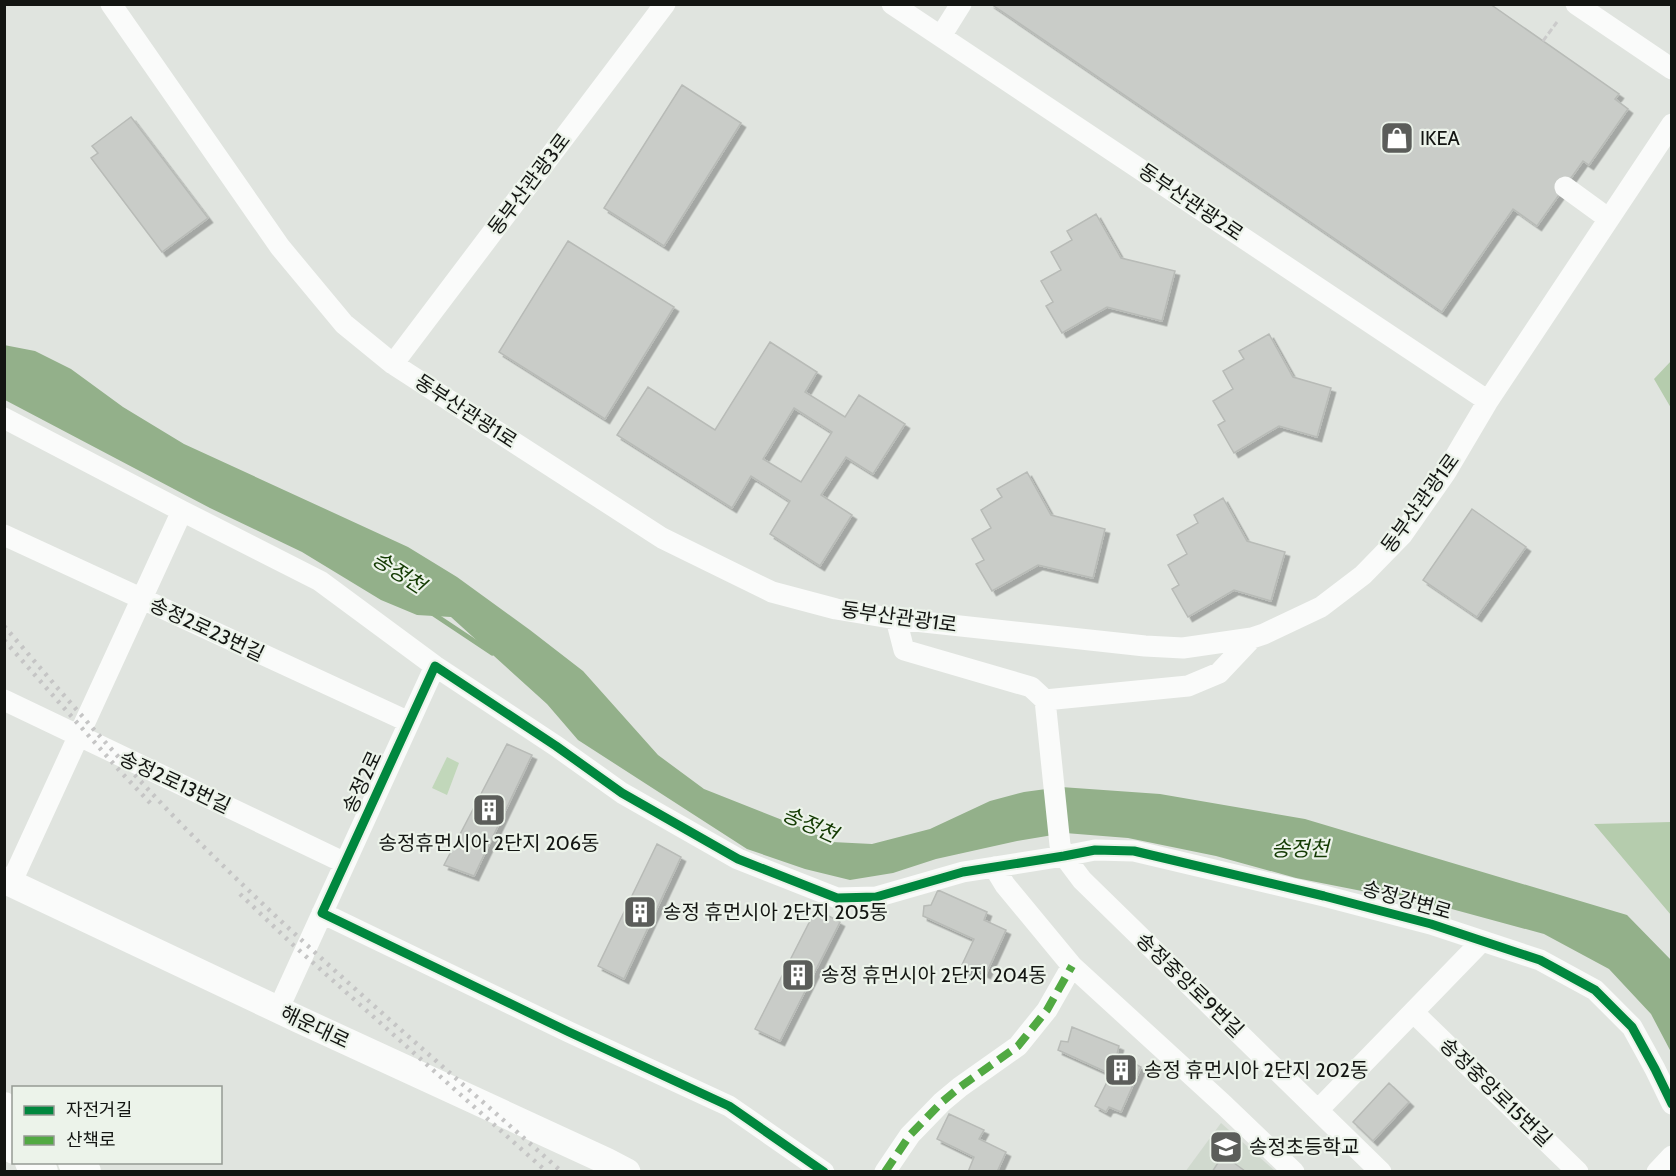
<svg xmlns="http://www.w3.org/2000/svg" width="1676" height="1176" viewBox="0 0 1676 1176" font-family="Cabin,'Noto Sans KR',sans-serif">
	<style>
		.built { fill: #d0d9ce }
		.green { fill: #c1d7ba }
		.forest { fill: #b5ccad }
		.water { fill: #93b08a }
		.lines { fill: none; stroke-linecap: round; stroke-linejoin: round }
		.stream { stroke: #93b08a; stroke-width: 5 }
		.building { fill: #c9ccc8; stroke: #b8bbb7; stroke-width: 1.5; fill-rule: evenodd; filter: url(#shadow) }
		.path { stroke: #cbcbcb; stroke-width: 3; stroke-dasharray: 6 3; stroke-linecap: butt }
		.minor { stroke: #fafbfa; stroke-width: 21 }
		.major { stroke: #fafbfa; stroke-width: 27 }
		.highway { stroke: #fafbfa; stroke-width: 32 }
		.rail { stroke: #c5c5c5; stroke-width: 4.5; stroke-dasharray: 3 6; stroke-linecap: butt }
		.quiet { stroke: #51a942; stroke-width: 8; stroke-dasharray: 15 8; stroke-linecap: butt }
		.cycleway-casing { stroke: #ecf3ea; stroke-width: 13 }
		.cycleway { stroke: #00873e; stroke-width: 9 }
		.labels { text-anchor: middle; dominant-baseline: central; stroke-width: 4.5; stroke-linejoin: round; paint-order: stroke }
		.poi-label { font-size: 20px; fill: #131512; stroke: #ecf3ea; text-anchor: start }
		.street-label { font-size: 20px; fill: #131512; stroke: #ecf3ea }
		.water-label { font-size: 21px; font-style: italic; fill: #133a02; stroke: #ecf3ea }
	</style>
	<defs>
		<filter id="shadow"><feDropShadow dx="4.5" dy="4.5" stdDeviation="0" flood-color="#0004"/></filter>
	</defs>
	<rect width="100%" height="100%" fill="#e0e4df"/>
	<path class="built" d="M1221,1123L1275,1171L1185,1172Z"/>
	<path class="green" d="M447,757L459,763L447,795L432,788Z"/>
	<path class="forest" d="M1671,361V408L1654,379Z
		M1671,822H1672L1671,915L1594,824Z"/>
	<path class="water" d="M4,345L35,351L71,369L123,407L184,444L408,547L457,577L530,630L583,671L658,755L704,789L800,827L832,842L872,844L930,829L990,801L1024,792L1061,787L1160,794L1305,819L1627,915L1671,960V1052L1651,1014L1609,969L1544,934L1448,908L1296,878L1216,856L1128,838L1065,833L1017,841L936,859L893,873L850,880L805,869L747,849L578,740L547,704L451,617L417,615L381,600L302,552L210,508L5,400Z"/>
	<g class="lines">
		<path class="stream" d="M432,613L492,653"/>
	</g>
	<path class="building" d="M991,4H1490L1619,94L1615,99L1628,109L1589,165L1583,161L1537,226L1513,209L1442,312Z
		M682,85L741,123L664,246L604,208Z
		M131,117L208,218L162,252L91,158L98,153L92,146Z
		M1096,214L1121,258L1175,271L1162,321L1107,307L1062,333L1046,306L1053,302L1041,281L1061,270L1051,252L1072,240L1067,231Z
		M568,241L674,307L605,419L499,352Z
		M1269,334L1293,377L1331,388L1317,437L1279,426L1234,453L1218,425L1225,421L1213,401L1233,389L1223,371L1244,359L1239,351Z
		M770,342L817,372L805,392L845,417L859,395L905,424L873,474L846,457L821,495L852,515L820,566L770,534L790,501L751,476L732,508L617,435L648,387L715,430ZM794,408L832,432L801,482L763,459Z
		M1027,472L1051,515L1105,529L1093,578L1038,565L992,591L976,564L984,560L972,539L991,528L981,510L1002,497L997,489Z
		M1223,498L1247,541L1285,552L1271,601L1234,590L1188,617L1172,589L1179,585L1168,565L1187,554L1177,535L1198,523L1194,515Z
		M1472,509L1526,547L1477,617L1423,580Z
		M507,744L532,755L474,876L444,865Z
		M657,844L681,857L624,979L598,966Z
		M938,890L987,912L984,920L1006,930L986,974L969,966L967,972L960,969L974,939L923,916L924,906L931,905Z
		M816,909L840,922L780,1041L755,1029Z
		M1072,1027L1119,1046L1117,1054L1141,1067L1121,1112L1109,1107L1106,1112L1095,1106L1111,1074L1058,1050L1061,1041L1068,1042Z
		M1389,1083L1409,1102L1373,1141L1353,1122Z
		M949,1114L984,1130L979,1139L1006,1152L997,1172H968L974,1157L937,1139Z
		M1223,1155L1245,1171L1244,1172H1212Z"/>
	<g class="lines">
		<path class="path" d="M1543,41L1557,22"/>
		<path class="minor" d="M111,4L280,247L344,324L393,364L662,538L772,592L836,609L896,619L1145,646L1183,648L1252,638L1264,634L1321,607L1363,575L1402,535L1446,472L1488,401L1672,124
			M892,4L1488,401
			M1576,4L1672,69
			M941,36L961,4
			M1565,187L1609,219
			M393,364L665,4
			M4,418L182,511L320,581L435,666L556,746L622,793L738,859L837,898L876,897L963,872L1064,856L1095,850L1134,851L1324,896L1431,924L1540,960L1595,990L1632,1027L1655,1069L1672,1104
			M4,535L409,722
			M896,619L904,650L1031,687L1045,700L1060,845L1064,856L1082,880L1381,1172
			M4,700L345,863
			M1045,700L1188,686L1219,673L1252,638
			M994,867L1005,885L1072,966L1224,1105L1294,1172
			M11,883L182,511
			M322,913L569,1032L729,1106L824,1172
			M278,1010L435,666
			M1413,1012L1578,1172
			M1318,1110L1482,941
			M885,1172L910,1135L942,1102L960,1087L1018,1046L1047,1010L1072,966
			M1657,1172L1672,1156"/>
		<path class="major" d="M4,880L298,1019L606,1161L627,1172"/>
		<path class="highway" d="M4,1108L14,1115
			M4,1141L14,1148
			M31,1162L42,1172
			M74,1162L85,1172"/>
		<path class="rail" d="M4,626C69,701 134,778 205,848C319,961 442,1065 562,1172
			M4,640L119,770L153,806
			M240,894L291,943L547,1172"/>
		<path class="quiet" d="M885,1172L910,1135L942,1102L960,1087L1018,1046L1047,1010L1072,966"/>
		<defs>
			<path id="cycleway" d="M824,1172L729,1106L569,1032L322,913L435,666L556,746L622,793L738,859L837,898L876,897L963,872L1064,856L1095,850L1134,851L1324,896L1431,924L1540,960L1595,990L1632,1027L1655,1069L1672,1104"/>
		</defs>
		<use href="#cycleway" class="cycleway-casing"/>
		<use href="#cycleway" class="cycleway"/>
	</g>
	<defs>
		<symbol id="shop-square" viewBox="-11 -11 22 22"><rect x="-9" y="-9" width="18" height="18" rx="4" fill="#5b5d5a" stroke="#ecf3ea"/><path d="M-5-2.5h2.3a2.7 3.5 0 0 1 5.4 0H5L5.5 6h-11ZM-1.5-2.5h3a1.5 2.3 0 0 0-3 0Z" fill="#fff"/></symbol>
		<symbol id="building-square" viewBox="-11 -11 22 22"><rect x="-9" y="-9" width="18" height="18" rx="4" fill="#5b5d5a" stroke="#ecf3ea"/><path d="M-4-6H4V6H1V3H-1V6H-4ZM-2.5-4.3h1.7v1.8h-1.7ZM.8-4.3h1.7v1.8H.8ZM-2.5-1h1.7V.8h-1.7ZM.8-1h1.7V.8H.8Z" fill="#fff"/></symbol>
		<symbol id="school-square" viewBox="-11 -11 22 22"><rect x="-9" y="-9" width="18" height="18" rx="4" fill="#5b5d5a" stroke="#ecf3ea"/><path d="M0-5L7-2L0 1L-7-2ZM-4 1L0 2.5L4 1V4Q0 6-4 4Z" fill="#fff"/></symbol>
	</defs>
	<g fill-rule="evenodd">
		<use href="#shop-square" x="1378" y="119" width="38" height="38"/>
		<use href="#building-square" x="470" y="791" width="38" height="38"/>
		<use href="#building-square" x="621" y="893" width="38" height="38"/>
		<use href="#building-square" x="779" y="956" width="38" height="38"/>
		<use href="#building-square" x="1102" y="1051" width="38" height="38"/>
		<use href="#school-square" x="1207" y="1128" width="38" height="38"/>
	</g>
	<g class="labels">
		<g class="poi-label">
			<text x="1420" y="138">IKEA</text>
			<text x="489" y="843" text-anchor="middle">송정휴먼시아 2단지 206동</text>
			<text x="663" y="912">송정 휴먼시아 2단지 205동</text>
			<text x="821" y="975">송정 휴먼시아 2단지 204동</text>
			<text x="1144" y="1070">송정 휴먼시아 2단지 202동</text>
			<text x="1249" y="1147">송정초등학교</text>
		</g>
		<g class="street-label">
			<text transform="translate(529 184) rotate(-53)">동부산관광3로</text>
			<text transform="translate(1191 202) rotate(34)">동부산관광2로</text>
			<text transform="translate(466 411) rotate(33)">동부산관광1로</text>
			<text transform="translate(1420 503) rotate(-54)">동부산관광1로</text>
			<text transform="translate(899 617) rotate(8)">동부산관광1로</text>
			<text transform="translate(207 629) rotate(25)">송정2로23번길</text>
			<text transform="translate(175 782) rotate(25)">송정2로13번길</text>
			<text transform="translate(362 782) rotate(-65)">송정2로</text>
			<text transform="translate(1407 900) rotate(16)">송정강변로</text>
			<text transform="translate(1190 985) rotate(44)">송정중앙로9번길</text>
			<text transform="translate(315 1027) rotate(25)">해운대로</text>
			<text transform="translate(1496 1092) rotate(44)">송정중앙로15번길</text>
		</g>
		<g class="water-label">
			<text transform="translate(399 572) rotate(33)">송정천</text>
			<text transform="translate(810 824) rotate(24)">송정천</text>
			<text x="1300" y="848">송정천</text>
		</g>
	</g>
	<rect width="1676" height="1176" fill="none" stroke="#131512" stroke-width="12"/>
	<rect x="12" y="1086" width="210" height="78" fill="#ecf3ea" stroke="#959a94" stroke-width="1.5"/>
	<rect x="24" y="1106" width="30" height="9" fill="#00873e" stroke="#959a94" stroke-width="1.5"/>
	<text x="66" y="1116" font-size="18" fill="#131512">자전거길</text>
	<rect x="24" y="1136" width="30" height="9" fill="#51a942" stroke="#959a94" stroke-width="1.5"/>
	<text x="66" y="1146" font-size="18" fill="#131512">산책로</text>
</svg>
